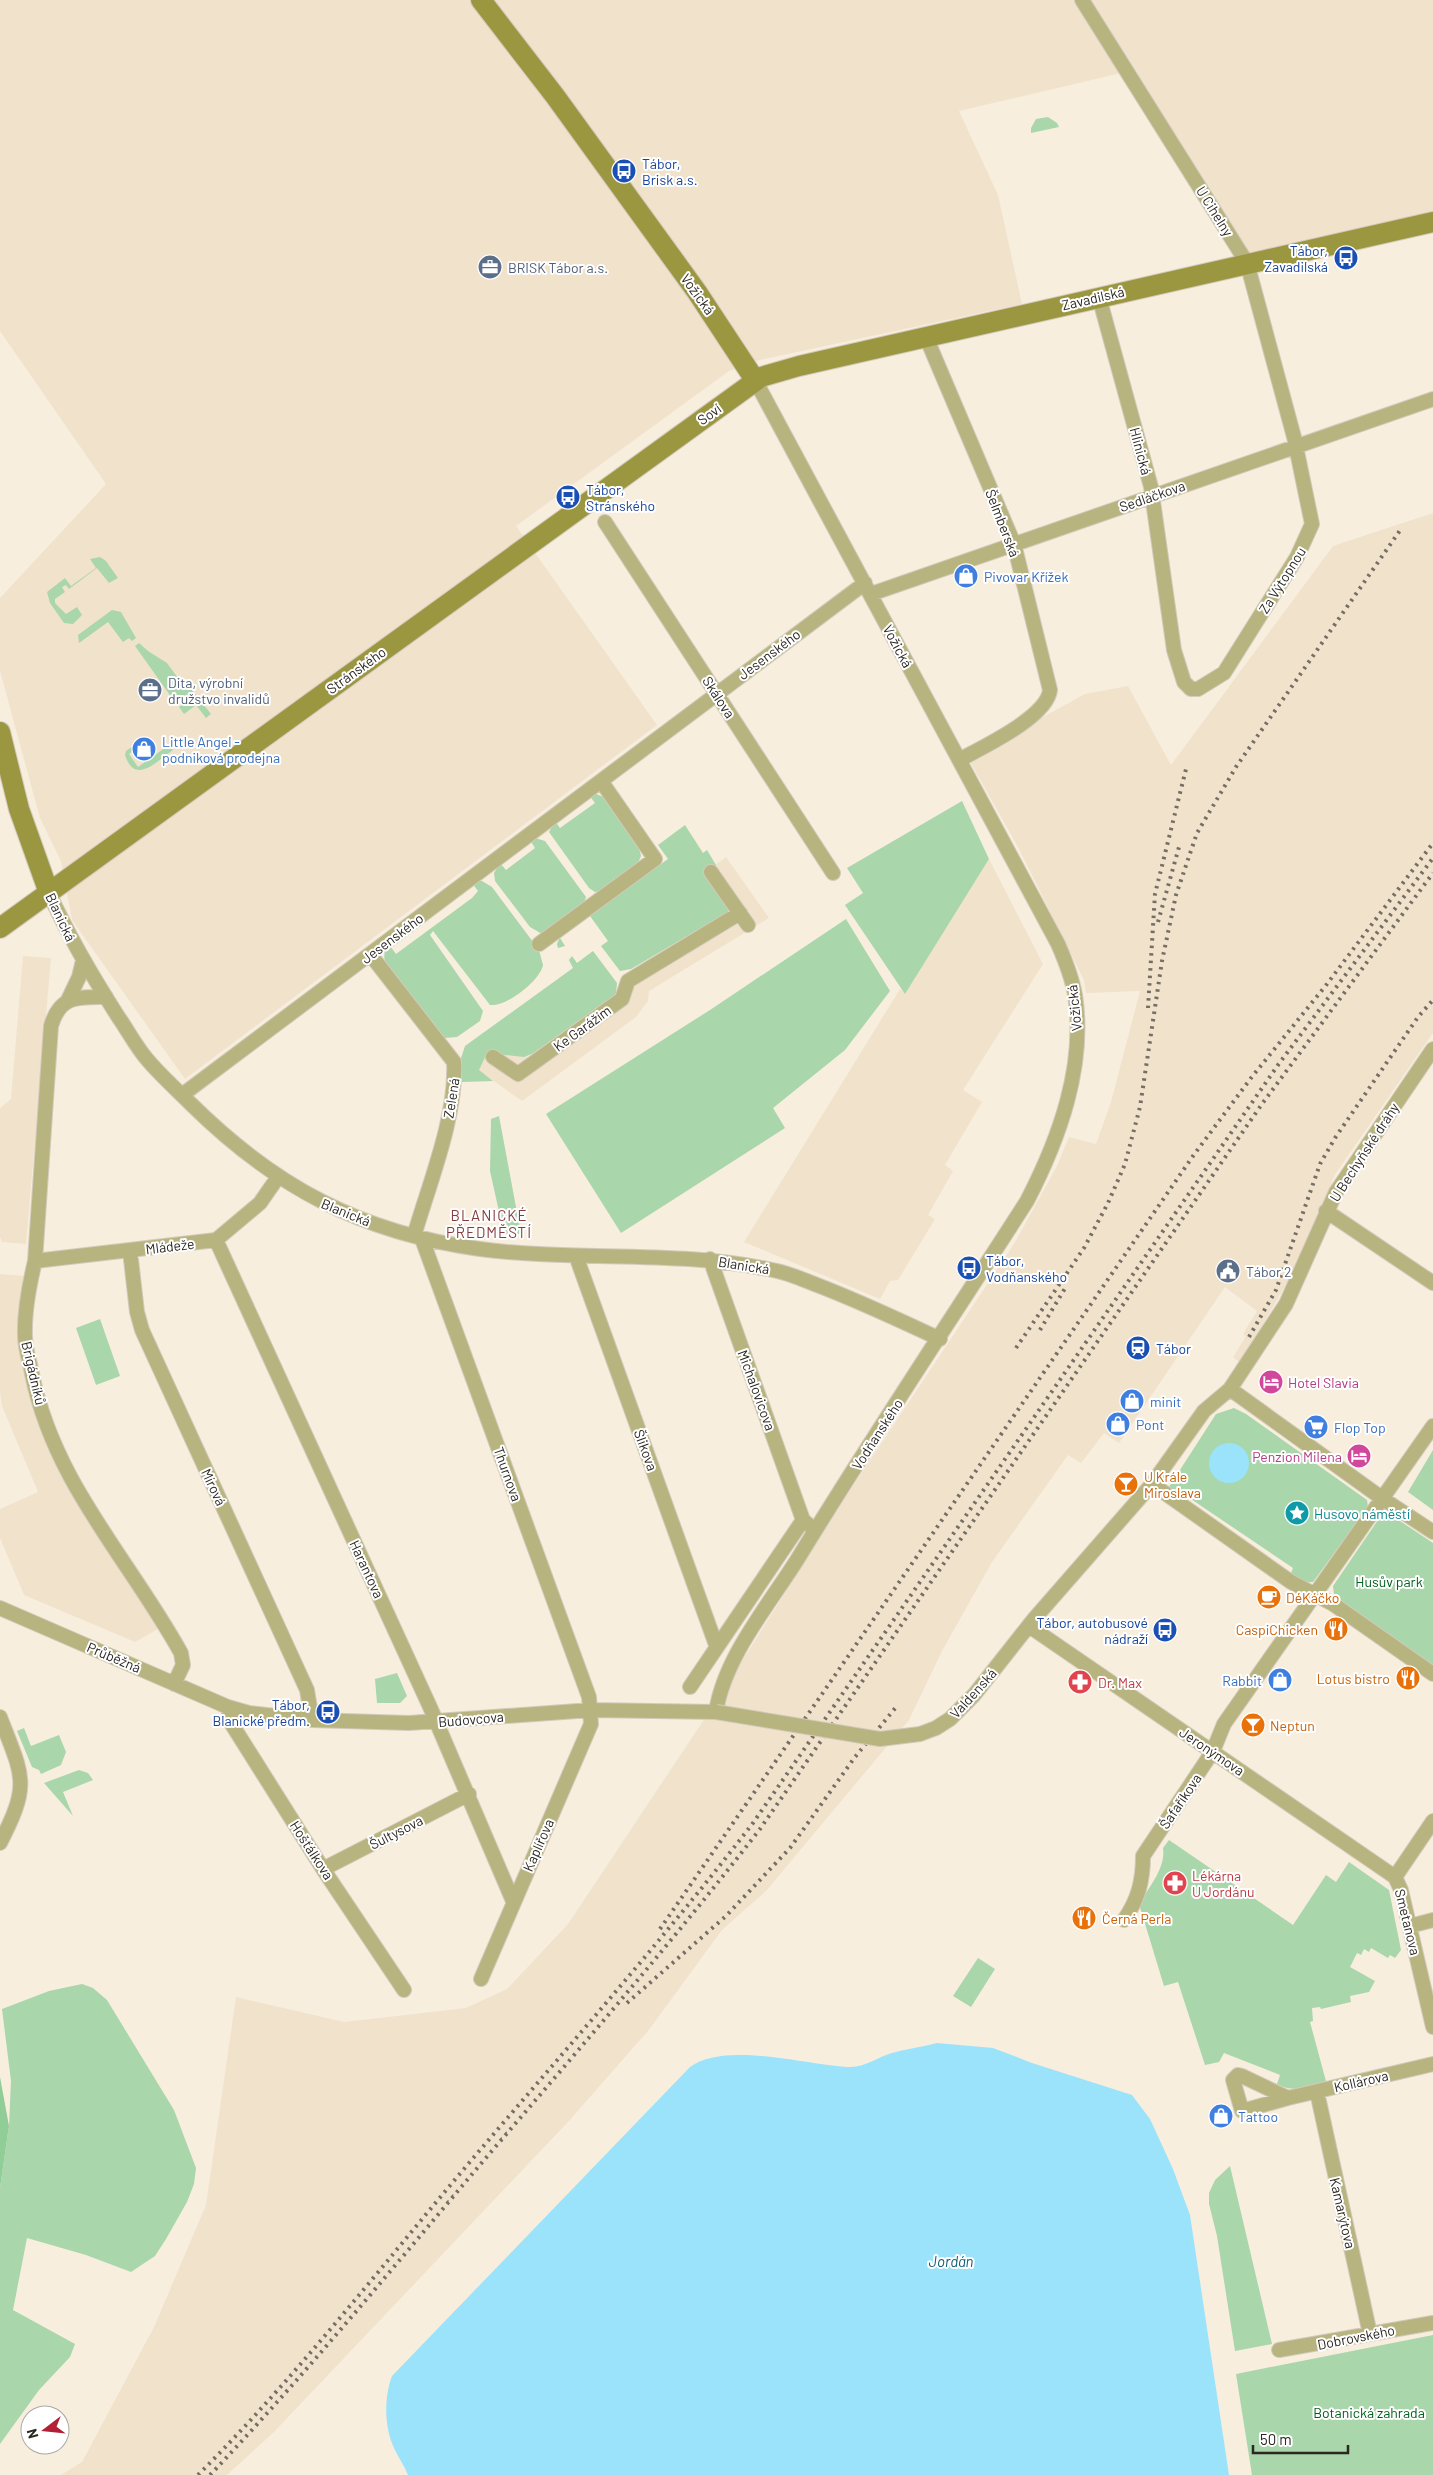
<svg xmlns="http://www.w3.org/2000/svg" width="1433" height="2475" viewBox="0 0 1433 2475" font-family="Barlow,sans-serif">
	<style>
		.built { fill: #f1e2cc }
		.green { fill: #a9d6ab }
		.forest { fill: #91cd96 }
		.water { fill: #9be3fb }
		.lines { fill: none; stroke-linecap: round; stroke-linejoin: round }
		.street-casing { stroke: #d3cabc; stroke-width: 16 }
		.secondary-casing { stroke: #d3cabc; stroke-width: 22 }
		.street { stroke: #b7b47f; stroke-width: 14 }
		.secondary { stroke: #9b9741; stroke-width: 20 }
		.rail { stroke: #756e65; stroke-width: 4; stroke-dasharray: 2.5 5; stroke-linecap: butt }
		.street-bridge-casing { stroke: #d3cabc; stroke-width: 16; stroke-linecap: butt }
		.street-bridge { stroke: #b7b47f; stroke-width: 14 }
		.labels { text-anchor: middle; dominant-baseline: central; stroke-width: 4; stroke-linejoin: round; paint-order: stroke }
		.transit-label { font-size: 14px; fill: #164399; stroke: #fff; text-anchor: start }
		.street-label { font-size: 14px; fill: #2b2721; stroke: #fff }
		.service-label { font-size: 14px; fill: #4e5e75; stroke: #fff; text-anchor: start }
		.shop-label { font-size: 14px; fill: #366cbe; stroke: #fff; text-anchor: start }
		.hotel-label { font-size: 14px; fill: #b23c85; stroke: #fff; text-anchor: start }
		.food-label { font-size: 14px; fill: #c56008; stroke: #fff; text-anchor: start }
		.culture-label { font-size: 14px; fill: #0d838f; stroke: #fff; text-anchor: start }
		.park-label { font-size: 14px; fill: #005f1b; stroke: #fff }
		.health-label { font-size: 14px; fill: #be3a42; stroke: #fff; text-anchor: start }
		.neighbourhood-label { font-size: 15px; letter-spacing: 1px; fill: #863d40; stroke: #fff }
		.water-label { font-size: 15px; font-style: italic; fill: #0f5e73; stroke: #fff }
	</style>
	<rect width="100%" height="100%" fill="#f8eede"/>
	<path class="built" d="M0,0H1433V220L1248,256L1134,70L959,111L998,195L1022,304L755,361L729,371L516,526L657,725L185,1079L72,920L61,861L40,818L0,671V598L106,484L0,331Z
		M1433,513V1033L1334,1176L1307,1248L1266,1319L1239,1362L1233,1357L1246,1336L1243,1334L1257,1311L1225,1287L1119,1443L1104,1433L1081,1463L1068,1455L992,1562L942,1651L909,1720L766,1891L722,1930L648,2031L567,2123L273,2433L227,2475H61L82,2462L154,2327L206,2205L236,1997L344,2022L466,2008L507,1989L568,1924L723,1691L845,1498L1014,1244L1057,1166L1069,1137L1096,1144L1111,1102L1140,991L1086,993L1084,980L1019,849L968,758L1085,694L1128,686L1171,765L1333,546Z
		M726,857L769,918L649,991L648,1001L636,1017L522,1101L478,1070L487,1053L532,1057L619,996L632,970L732,911L704,873Z
		M989,859L1043,964L963,1090L982,1102L945,1165L953,1171L928,1215L935,1219L898,1280L890,1281L880,1299L744,1242L900,989L905,993Z
		M23,956L51,958L26,1244L2,1242L0,1237V1108L11,1099Z
		M0,1274L25,1276L36,1416L158,1629L135,1642L24,1595L0,1538V1509L38,1492L2,1406L0,1391Z"/>
	<path class="green" d="M1048,117L1057,123L1059,127L1031,133V128L1036,119Z
		M100,557L106,561L118,578L107,584L109,583L97,568L69,589L66,585L62,587L65,592L55,599V603L66,614L77,607L82,615L73,624L64,623L50,603L47,592L65,578L71,586L96,568L90,559Z
		M112,610L121,612L136,638L132,641L129,638L123,642L108,622L79,643L78,635Z
		M139,643L148,651L167,663L186,689L192,690L211,714L206,718L196,705L184,714L179,707L186,702L184,699L177,705L135,646Z
		M142,740L144,743L129,754L138,767L169,745L173,750C157,761 135,786 125,755L126,751Z
		M594,793L603,797L638,843L641,856L638,863L601,891L595,892L589,888L549,832L555,821L560,828L595,803L589,795Z
		M962,801L989,859L905,994L845,905L863,893L847,868Z
		M685,825L703,853L707,850L716,865L705,873L728,906V912L631,969L620,971L601,946L608,941L590,916L560,938L565,946L558,948L557,944L561,935L668,859L658,845Z
		M535,838L545,841L586,897L584,903L542,934L530,927L495,881L494,873L500,863L506,870L535,848L530,840Z
		M477,881H482L492,887L539,950L543,965C540,981 506,1007 490,1005L433,931L430,935L483,1011L480,1021L457,1037L444,1038L389,970C384,960 381,954 390,946L396,954L472,898L478,891L472,883Z
		M846,919L890,991L845,1050L773,1108L785,1128L621,1233L546,1114L710,1010Z
		M593,951L617,983L616,994L532,1054L524,1057L487,1053L479,1070L493,1081L462,1082L461,1058L465,1046L573,968L569,960L572,956L577,963Z
		M499,1116L521,1234H504L490,1171L491,1119Z
		M100,1319L120,1376L96,1385L76,1328Z
		M1234,1408L1246,1414L1367,1500L1368,1507L1313,1582C1304,1583 1298,1578 1291,1573L1293,1568L1185,1495L1182,1499L1169,1487L1216,1414Z
		M1433,1450V1510L1408,1492Z
		M1388,1513L1433,1543V1665L1338,1599L1334,1594L1333,1586L1378,1520Z
		M397,1673L407,1696L400,1703H377L375,1679Z
		M24,1728L31,1746L59,1735L66,1752L61,1765L41,1774L39,1770L32,1767L17,1731Z
		M79,1770L88,1773L93,1780L63,1792L73,1816L44,1783Z
		M1169,1840L1293,1925L1326,1875L1336,1882L1349,1862L1389,1890L1401,1950L1395,1958L1390,1955L1388,1958L1371,1948L1369,1952L1364,1949L1361,1955L1357,1953L1350,1967L1375,1981L1369,1992L1350,1996L1351,2002L1321,2009L1320,2007L1312,2008L1313,2021L1310,2022L1327,2085C1308,2088 1294,2093 1277,2084L1280,2075L1224,2053L1219,2062L1205,2065L1178,1982L1164,1986L1139,1904C1149,1887 1166,1868 1163,1848Z
		M978,1958L995,1969L971,2007L953,1996Z
		M82,1984L93,1988L107,2000L174,2110L196,2168L194,2184L187,2202L166,2239L155,2256L131,2272L86,2255L27,2238L13,2310L75,2344L70,2357L39,2390L0,2444V2188L9,2126L11,2081L2,2009L49,1991Z
		M1230,2166L1272,2344L1235,2351L1217,2236L1209,2204V2193L1215,2180Z
		M1433,2335V2475H1252L1236,2374Z"/>
	<path class="forest" d="M0,2077L9,2126L0,2188Z"/>
	<path class="water" d="M1209 1463a20 20 0 1 1 40 0a20 20 0 1 1-40 0Z
		M937,2043L993,2048L1032,2063L1132,2095L1150,2119L1173,2169L1190,2215L1229,2475H408C404,2465 398,2457 394,2448C384,2427 384,2397 392,2376L690,2067C725,2041 806,2065 848,2067C865,2068 877,2057 892,2053C906,2049 922,2047 937,2043Z"/>
	<g class="lines">
		<defs>
			<path id="street" d="M1082,0L1247,263L1294,437L1312,524L1297,557L1224,673L1198,689H1191L1184,682L1174,650L1151,487L1099,297
				M926,337L1014,544L1050,690C1047,717 983,747 959,760
				M605,522L833,873
				M871,594L1433,399
				M711,872L748,925
				M49,893C70,939 92,976 119,1018C128,1031 136,1046 146,1058C159,1074 176,1089 191,1104C275,1187 361,1233 480,1249C579,1262 679,1249 777,1271C791,1274 804,1280 817,1285C859,1301 899,1320 940,1339
				M539,944L655,859L601,781
				M370,954L454,1062C457,1116 429,1184 414,1236
				M106,997C78,997 60,995 51,1026L35,1261C29,1286 24,1311 25,1336C25,1349 30,1362 32,1374C54,1483 129,1559 181,1653L183,1665L174,1684
				M68,1000L79,977L83,960
				M493,1057L518,1074L622,999L628,981L740,913
				M182,1095L865,583
				M1326,1211L1433,1283
				M422,1239L589,1697L591,1724L481,1979
				M216,1240L430,1707L513,1901
				M130,1251L137,1312L142,1330L307,1690L312,1720
				M576,1256L716,1645
				M710,1259L803,1520
				M35,1261L216,1240L260,1203L278,1177
				M1230,1389L1383,1499L1433,1532
				M1152,1484L1291,1582L1333,1604L1433,1674
				M0,1608L228,1707L249,1713L312,1720L409,1723L591,1710L716,1712C724,1658 768,1606 797,1560C871,1439 950,1321 1027,1201C1059,1139 1086,1066 1075,995C1072,977 1065,960 1058,944L755,380
				M1029,1626L1395,1877L1401,1890L1433,2027
				M690,1687L803,1520L810,1526
				M228,1707L231,1723L323,1869L404,1990
				M0,1717C23,1777 31,1783 0,1843
				M920,1734L936,1728L950,1719L974,1695L1034,1619L1152,1484L1204,1411L1230,1389L1286,1304L1336,1192L1433,1049
				M323,1869L469,1794
				M1395,1877L1433,1821
				M1124,1920C1138,1900 1143,1881 1143,1856L1213,1751L1224,1724L1433,1426
				M1410,1926L1433,1920
				M1238,2075L1242,2076L1288,2098L1242,2111L1233,2080Z
				M1317,2092L1370,2334
				M1288,2098L1433,2064
				M1279,2350L1433,2323"/>
			<path id="secondary" d="M481,0L555,96L697,292L755,380
				M0,732L19,809L49,893
				M0,928L761,377L799,366L1433,222"/>
		</defs>
		<use href="#street" class="street-casing"/>
		<use href="#secondary" class="secondary-casing"/>
		<use href="#street" class="street"/>
		<use href="#secondary" class="secondary"/>
		<path class="rail" d="M1158,922L1179,847
			M1148,1008L1155,894L1186,769
			M1040,1330L1067,1285
			M1249,1337L1276,1290L1320,1164L1335,1138L1418,1017L1433,1000
			M1016,1348L1084,1248L1108,1203L1125,1164L1140,1107L1162,961L1176,895L1197,833L1236,767L1401,529
			M660,1929L1193,1156L1251,1078L1327,984L1433,843
			M627,2003L726,1916L790,1848L855,1757L897,1706
			M198,2475C291,2382 373,2277 458,2176C557,2059 660,1944 753,1823L1278,1065L1433,858
			M210,2475C304,2376 391,2270 479,2166C574,2055 670,1945 760,1829L1262,1104L1433,873"/>
		<defs>
			<path id="street-bridge" d="M716,1712L880,1739L920,1734"/>
		</defs>
		<use href="#street-bridge" class="street-bridge-casing"/>
		<use href="#street-bridge" class="street-bridge"/>
	</g>
	<defs>
		<symbol id="bus-disc" viewBox="-11 -11 22 22"><circle r="9.5" fill="#1a4fb4" stroke="#fff"/><path d="M-5-6H5V4H4V6H2V4H-2V6H-4V4H-5ZM-3.5-4V0h7V-4ZM-3.5 1.2v1.5H-2V1.2ZM2 1.2v1.5H3.5V1.2Z" fill="#fff"/></symbol>
		<symbol id="office-disc" viewBox="-11 -11 22 22"><circle r="9.5" fill="#5c6f8a" stroke="#fff"/><path d="M-6-3h4V-5.5h4V-3h4V5H-6ZM-1-4.5V-3h2v-1.5ZM-6 0V1H6V0Z" fill="#fff"/></symbol>
		<symbol id="shop-disc" viewBox="-11 -11 22 22"><circle r="9.5" fill="#3f7fe0" stroke="#fff"/><path d="M-5-2.5h2.3a2.7 3.5 0 0 1 5.4 0H5L5.5 6h-11ZM-1.5-2.5h3a1.5 2.3 0 0 0-3 0Z" fill="#fff"/></symbol>
		<symbol id="civic-disc" viewBox="-11 -11 22 22"><circle r="9.5" fill="#5c6f8a" stroke="#fff"/><path d="M-.6-6.5H3V-4.5H.6V-3L4-1V1h2V6H-6V1h2V-1L-.6-3ZM-1.2 2.5V6h2.4V2.5Z" fill="#fff"/></symbol>
		<symbol id="station-disc" viewBox="-11 -11 22 22"><circle r="9.5" fill="#1a4fb4" stroke="#fff"/><path d="M-3-6H3Q5-6 5-4V2Q5 4 3 4L4.5 6H3L1.5 4h-3L-3 6H-4.5L-3 4Q-5 4-5 2V-4Q-5-6-3-6ZM-3.5-4v3h7v-3ZM-3.5 1v1.5H-2V1ZM2 1v1.5H3.5V1Z" fill="#fff"/></symbol>
		<symbol id="hotel-disc" viewBox="-11 -11 22 22"><circle r="9.5" fill="#d1479c" stroke="#fff"/><path d="M-6-4.5h1.5V1H6V5H4.5V3h-9V5H-6ZM-4 0a1.8 1.8 0 1 1 3.6 0ZM.5 0V-2.5h3Q6-2.5 6 0Z" fill="#fff"/></symbol>
		<symbol id="supermarket-disc" viewBox="-11 -11 22 22"><circle r="9.5" fill="#3f7fe0" stroke="#fff"/><path d="M-6-5.5h2.5l.6 2H6L4.5 2H-2.5L-4.4-4H-6ZM-1.5 3.2a1.3 1.3 0 1 0 .1 0ZM3 3.2a1.3 1.3 0 1 0 .1 0Z" fill="#fff"/></symbol>
		<symbol id="bar-disc" viewBox="-11 -11 22 22"><circle r="9.5" fill="#e8710a" stroke="#fff"/><path d="M-6-5H6L.8 .8V4.5H3.5V6h-7V4.5H-.8V.8Z" fill="#fff"/></symbol>
		<symbol id="sight-disc" viewBox="-11 -11 22 22"><circle r="9.5" fill="#0f9aa8" stroke="#fff"/><path d="M0-6L1.8-2.2L6-1.7L2.9 1.2L3.7 5.4L0 3.3L-3.7 5.4L-2.9 1.2L-6-1.7L-1.8-2.2Z" fill="#fff"/></symbol>
		<symbol id="cafe-disc" viewBox="-11 -11 22 22"><circle r="9.5" fill="#e8710a" stroke="#fff"/><path d="M-5.5-4.5H6V0H3Q3 3.5 0 3.5H-2.5Q-5.5 3.5-5.5 0ZM3-3.2v2h1.7v-2ZM-6 4.5H4V6H-6Z" fill="#fff"/></symbol>
		<symbol id="restaurant-disc" viewBox="-11 -11 22 22"><circle r="9.5" fill="#e8710a" stroke="#fff"/><path d="M-5-6h1v4h1v-4h1v4h1v-4h1v5L-1.5 .5V6h-2V.5L-5-1ZM5-6V6H3V1.5H1.5Q1.5-4 5-6Z" fill="#fff"/></symbol>
		<symbol id="pharmacy-disc" viewBox="-11 -11 22 22"><circle r="9.5" fill="#e0444e" stroke="#fff"/><path d="M-2-6h4v4h4v4h-4v4h-4v-4h-4v-4h4Z" fill="#fff"/></symbol>
	</defs>
	<g fill-rule="evenodd">
		<use href="#bus-disc" x="610" y="157" width="28" height="28"/>
		<use href="#bus-disc" x="1332" y="244" width="28" height="28"/>
		<use href="#office-disc" x="476" y="253" width="28" height="28"/>
		<use href="#bus-disc" x="554" y="483" width="28" height="28"/>
		<use href="#shop-disc" x="952" y="562" width="28" height="28"/>
		<use href="#office-disc" x="136" y="676" width="28" height="28"/>
		<use href="#shop-disc" x="130" y="735" width="28" height="28"/>
		<use href="#bus-disc" x="955" y="1254" width="28" height="28"/>
		<use href="#civic-disc" x="1214" y="1257" width="28" height="28"/>
		<use href="#station-disc" x="1124" y="1334" width="28" height="28"/>
		<use href="#hotel-disc" x="1257" y="1368" width="28" height="28"/>
		<use href="#shop-disc" x="1118" y="1387" width="28" height="28"/>
		<use href="#shop-disc" x="1104" y="1410" width="28" height="28"/>
		<use href="#supermarket-disc" x="1302" y="1413" width="28" height="28"/>
		<use href="#hotel-disc" x="1345" y="1442" width="28" height="28"/>
		<use href="#bar-disc" x="1112" y="1470" width="28" height="28"/>
		<use href="#sight-disc" x="1283" y="1499" width="28" height="28"/>
		<use href="#cafe-disc" x="1255" y="1583" width="28" height="28"/>
		<use href="#restaurant-disc" x="1322" y="1615" width="28" height="28"/>
		<use href="#bus-disc" x="1151" y="1616" width="28" height="28"/>
		<use href="#restaurant-disc" x="1394" y="1664" width="28" height="28"/>
		<use href="#shop-disc" x="1266" y="1666" width="28" height="28"/>
		<use href="#pharmacy-disc" x="1066" y="1668" width="28" height="28"/>
		<use href="#bus-disc" x="314" y="1698" width="28" height="28"/>
		<use href="#bar-disc" x="1239" y="1711" width="28" height="28"/>
		<use href="#pharmacy-disc" x="1161" y="1869" width="28" height="28"/>
		<use href="#restaurant-disc" x="1070" y="1904" width="28" height="28"/>
		<use href="#shop-disc" x="1207" y="2102" width="28" height="28"/>
	</g>
	<g class="labels">
		<g class="transit-label">
			<text x="642" y="163">Tábor,<tspan x="642" dy="16">Brisk a.s.</tspan></text>
			<text x="1328" y="250" text-anchor="end">Tábor,<tspan x="1328" dy="16">Zavadilská</tspan></text>
			<text x="586" y="489">Tábor,<tspan x="586" dy="16">Stránského</tspan></text>
			<text x="986" y="1260">Tábor,<tspan x="986" dy="16">Vodňanského</tspan></text>
			<text x="1156" y="1348">Tábor</text>
			<text x="1148" y="1622" text-anchor="end">Tábor, autobusové<tspan x="1148" dy="16">nádraží</tspan></text>
			<text x="310" y="1704" text-anchor="end">Tábor,<tspan x="310" dy="16">Blanické předm.</tspan></text>
		</g>
		<g class="street-label">
			<text transform="translate(1215 211) rotate(58)">U Cihelny</text>
			<text transform="translate(698 294) rotate(54)">Vožická</text>
			<text transform="translate(1093 298) rotate(-13)">Zavadilská</text>
			<text transform="translate(709 414) rotate(-36)">Soví</text>
			<text transform="translate(1141 451) rotate(75)">Hlinická</text>
			<text transform="translate(1152 496) rotate(-19)">Sedláčkova</text>
			<text transform="translate(1003 523) rotate(69)">Šelmberská</text>
			<text transform="translate(1282 580) rotate(-58)">Za Výtopnou</text>
			<text transform="translate(898 646) rotate(62)">Vožická</text>
			<text transform="translate(769 654) rotate(-37)">Jesenského</text>
			<text transform="translate(356 670) rotate(-36)">Stránského</text>
			<text transform="translate(719 697) rotate(57)">Skálova</text>
			<text transform="translate(61 917) rotate(65)">Blanická</text>
			<text transform="translate(392 938) rotate(-37)">Jesenského</text>
			<text transform="translate(1074 1008) rotate(-96)">Vožická</text>
			<text transform="translate(582 1028) rotate(-36)">Ke Garážím</text>
			<text transform="translate(451 1098) rotate(-81)">Zelená</text>
			<text transform="translate(1364 1152) rotate(-57)">U Bechyňské dráhy</text>
			<text transform="translate(346 1212) rotate(22)">Blanická</text>
			<text transform="translate(170 1246) rotate(-7)">Mládeže</text>
			<text transform="translate(744 1265) rotate(9)">Blanická</text>
			<text transform="translate(34 1373) rotate(77)">Brigádníků</text>
			<text transform="translate(757 1390) rotate(70)">Michalovicova</text>
			<text transform="translate(877 1434) rotate(-57)">Vodňanského</text>
			<text transform="translate(646 1450) rotate(70)">Šlikova</text>
			<text transform="translate(508 1474) rotate(70)">Thurnova</text>
			<text transform="translate(214 1487) rotate(65)">Mírová</text>
			<text transform="translate(367 1569) rotate(65)">Harantova</text>
			<text transform="translate(114 1657) rotate(23)">Průběžná</text>
			<text transform="translate(973 1693) rotate(-48)">Valdenská</text>
			<text transform="translate(471 1719) rotate(-5)">Budovcova</text>
			<text transform="translate(1212 1751) rotate(34)">Jeronýmova</text>
			<text transform="translate(1180 1801) rotate(-56)">Šafaříkova</text>
			<text transform="translate(396 1832) rotate(-27)">Šultysova</text>
			<text transform="translate(538 1845) rotate(-66)">Kaplířova</text>
			<text transform="translate(312 1850) rotate(57)">Hošťálkova</text>
			<text transform="translate(1408 1922) rotate(76)">Smetanova</text>
			<text transform="translate(1361 2081) rotate(-13)">Kollárova</text>
			<text transform="translate(1343 2213) rotate(77)">Kamarýtova</text>
			<text transform="translate(1356 2337) rotate(-11)">Dobrovského</text>
		</g>
		<g class="service-label">
			<text x="508" y="267">BRISK Tábor a.s.</text>
			<text x="168" y="682">Dita, výrobní<tspan x="168" dy="16">družstvo invalidů</tspan></text>
			<text x="1246" y="1271">Tábor 2</text>
		</g>
		<g class="shop-label">
			<text x="984" y="576">Pivovar Křížek</text>
			<text x="162" y="741">Little Angel -<tspan x="162" dy="16">podniková prodejna</tspan></text>
			<text x="1150" y="1401">minit</text>
			<text x="1136" y="1424">Pont</text>
			<text x="1334" y="1427">Flop Top</text>
			<text x="1262" y="1680" text-anchor="end">Rabbit</text>
			<text x="1238" y="2116">Tattoo</text>
		</g>
		<g class="hotel-label">
			<text x="1288" y="1382">Hotel Slavia</text>
			<text x="1342" y="1456" text-anchor="end">Penzion Milena</text>
		</g>
		<g class="food-label">
			<text x="1144" y="1476">U Krále<tspan x="1144" dy="16">Miroslava</tspan></text>
			<text x="1286" y="1597">DéKáčko</text>
			<text x="1318" y="1629" text-anchor="end">CaspiChicken</text>
			<text x="1390" y="1678" text-anchor="end">Lotus bistro</text>
			<text x="1270" y="1725">Neptun</text>
			<text x="1102" y="1918">Černá Perla</text>
		</g>
		<g class="culture-label">
			<text x="1314" y="1513">Husovo náměstí</text>
		</g>
		<g class="park-label">
			<text x="1389" y="1581">Husův park</text>
			<text x="1369" y="2412">Botanická zahrada</text>
		</g>
		<g class="health-label">
			<text x="1098" y="1682">Dr. Max</text>
			<text x="1192" y="1875">Lékárna<tspan x="1192" dy="16">U Jordánu</tspan></text>
		</g>
		<g class="neighbourhood-label">
			<text x="489" y="1215">BLANICKÉ<tspan x="489" dy="17">PŘEDMĚSTÍ</tspan></text>
		</g>
		<g class="water-label">
			<text x="951" y="2261">Jordán</text>
		</g>
	</g>
	<g transform="translate(45 2430) rotate(254)"><circle r="24" fill="#ffffff" stroke="#aaa9a6"/>
	<path d="M0-4L9 19L0 12L-9 19Z" fill="#b21f37"/>
	<text y="-8" font-size="14" font-weight="bold" text-anchor="middle" fill="#2b2721">N</text>
	</g>
	<path d="M1253 2445v8h95v-8" fill="none" stroke="#2b2721" stroke-width="2.5"/>
	<text x="1260" y="2445" font-size="15" fill="#2b2721" stroke="#ffffff" stroke-width="4" paint-order="stroke">50 m</text>
</svg>
